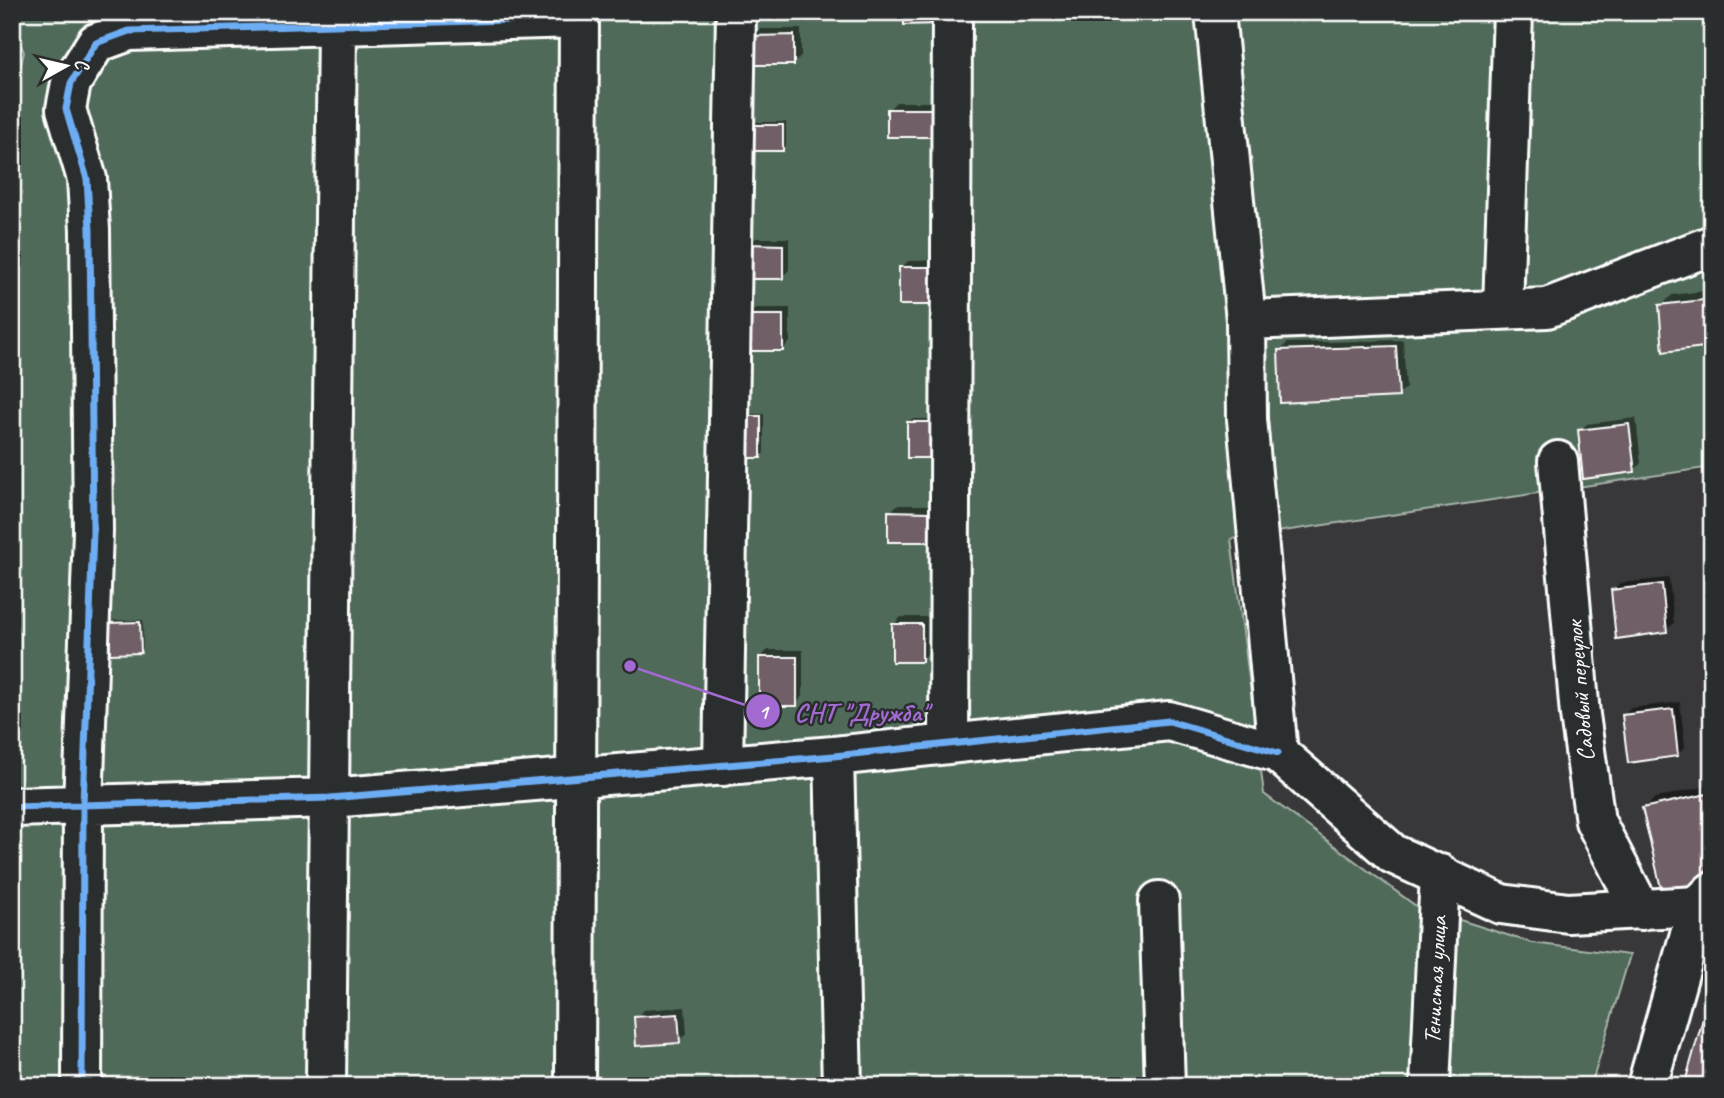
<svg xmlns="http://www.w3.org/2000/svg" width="1724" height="1098" viewBox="0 0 1724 1098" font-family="Caveat,sans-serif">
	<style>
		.green { fill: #506a59; stroke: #a8b4ac; stroke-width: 2 }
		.shadow { fill: #0007 }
		.building { fill: #705e66; stroke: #fff; stroke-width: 2 }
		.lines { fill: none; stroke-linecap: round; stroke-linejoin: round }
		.minor-casing { stroke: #fff; stroke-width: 44 }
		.minor { stroke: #2a2d2e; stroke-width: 38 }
		.cycleway-casing { stroke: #2a2d2e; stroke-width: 11 }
		.cycleway { stroke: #6dadf4; stroke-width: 7 }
		.labels { text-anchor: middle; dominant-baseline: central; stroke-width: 5; stroke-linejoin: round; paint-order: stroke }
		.street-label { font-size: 24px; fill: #fff; stroke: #2a2d2e }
		.leader { fill: none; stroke: #a36bd2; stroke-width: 2.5 }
		.callout-dot { fill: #a36bd2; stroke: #2a2d2e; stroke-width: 2.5 }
		.mark-label { font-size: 21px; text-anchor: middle; font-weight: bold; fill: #fff }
		.callout-label { font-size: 26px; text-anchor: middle; font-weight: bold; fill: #a36bd2; stroke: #2a2d2e; stroke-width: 5; stroke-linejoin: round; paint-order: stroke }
	</style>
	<rect width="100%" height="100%" fill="#383739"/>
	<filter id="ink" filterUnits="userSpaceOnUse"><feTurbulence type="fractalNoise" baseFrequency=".0143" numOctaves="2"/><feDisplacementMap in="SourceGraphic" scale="14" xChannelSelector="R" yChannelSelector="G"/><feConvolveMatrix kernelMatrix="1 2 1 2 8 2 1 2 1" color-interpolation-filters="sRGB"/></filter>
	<g filter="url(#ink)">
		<path class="green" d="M12,12H1712V467L1231,539L1264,794L1416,906L1532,943L1630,955L1591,1086H12V100L24,52L12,28Z"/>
		<path class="shadow" d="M761,29H801V56L794,63L753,36Z
			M896,102H950L951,128L889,109Z
			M755,122H786V146L783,149L751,125Z
			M756,238H789V270L782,277L748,245Z
			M945,260V295L901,268L908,261Z
			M1712,290V344L1661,306L1672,295Z
			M756,308H790V342L782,350L748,315Z
			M1403,340L1406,388L1398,395L1280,351L1287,343Z
			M743,414H764V453L761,456Z
			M1636,418L1641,463L1634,470L1580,431L1587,424Z
			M912,419H932L933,453L930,456L909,422Z
			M897,505H936V533L928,540L890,512Z
			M1669,578L1674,623L1667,630L1613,591L1620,583Z
			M901,617H928V653L921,661L894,624Z
			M114,620H143V648L140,651L111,623Z
			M768,650H803V696L796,704L760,657Z
			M1680,702L1685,747L1677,755L1624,715L1631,708Z
			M1712,785V863L1644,809L1655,798Z
			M685,1007L687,1034L679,1041L636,1018L643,1010Z"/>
		<path class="building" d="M904,12H938V24L904,25Z
			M794,35V65H752V36Z
			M887,109H944V137H887Z
			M750,125H783V151H750Z
			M747,244L783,245V279H747Z
			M899,267H938L939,305H899Z
			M1712,299V346L1663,352L1659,305Z
			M746,315H783V351H746Z
			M1396,346L1399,397L1280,403L1278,350Z
			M738,416H761V458H738Z
			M907,422H930V458H907Z
			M1629,424L1635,472L1583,479L1578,430Z
			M888,511L930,512L929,542H888Z
			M1662,584L1667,632L1616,639L1611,590Z
			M140,622L141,653L110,654L109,623Z
			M892,624H922V662H892Z
			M759,657H797V706H759Z
			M1673,709L1678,756L1628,763L1622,715Z
			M1712,793V864L1694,885L1661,888L1642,808Z
			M1712,987V1086H1684Z
			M678,1014L680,1043L636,1046L634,1017Z"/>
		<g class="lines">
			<defs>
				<path id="minor" d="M1215,12L1246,320L1247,419L1278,753L1393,854L1501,904L1568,913L1698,906
					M1503,308L1513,12
					M1246,320L1547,308L1712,245
					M1558,461L1580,715L1595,821L1641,910
					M949,744L952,12
					M834,756L842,1086
					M723,766L736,12
					M12,807L330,798L834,756L1169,721L1278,753
					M1159,901L1165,1086
					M82,1086L83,805L93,531L90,230L87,179L66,109L71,83L96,43L129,31L579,18
					M326,1086L337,25
					M575,1086L579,12
					M1430,1086L1440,874
					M1647,1086L1698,906L1712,892"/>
			</defs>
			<use href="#minor" class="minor-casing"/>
			<use href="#minor" class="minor"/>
			<defs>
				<path id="cycleway" d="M12,807L330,798L834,756L1169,721L1278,753
					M82,1086L83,805L93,531L90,230L87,179L66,109L71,83L96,43L129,31L579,18"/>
			</defs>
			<use href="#cycleway" class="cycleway-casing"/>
			<use href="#cycleway" class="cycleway"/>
		</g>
	</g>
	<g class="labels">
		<g class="street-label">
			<text transform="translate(1580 691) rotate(-95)">Садовый переулок</text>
			<text transform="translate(1435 980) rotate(-87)">Тенистая улица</text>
		</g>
	</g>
	<path class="leader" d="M630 666L763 711"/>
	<g class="callout-dot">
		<circle cx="630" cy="666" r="7"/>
		<circle cx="763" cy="711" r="18"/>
	</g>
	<g class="mark-label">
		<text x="763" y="719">1</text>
	</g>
	<g class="callout-label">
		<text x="861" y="721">СНТ "Дружба"</text>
	</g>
	<rect width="1724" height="1098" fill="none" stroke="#2a2d2e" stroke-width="42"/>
	<rect x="21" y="21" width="1682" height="1056" fill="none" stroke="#fff" stroke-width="2.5" filter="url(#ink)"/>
	<g transform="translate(66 66) rotate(82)" stroke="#2a2d2e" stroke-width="5" paint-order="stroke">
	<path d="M0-5L12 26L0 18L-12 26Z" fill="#ffffff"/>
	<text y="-10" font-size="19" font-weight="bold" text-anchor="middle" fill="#ffffff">С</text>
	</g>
</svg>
